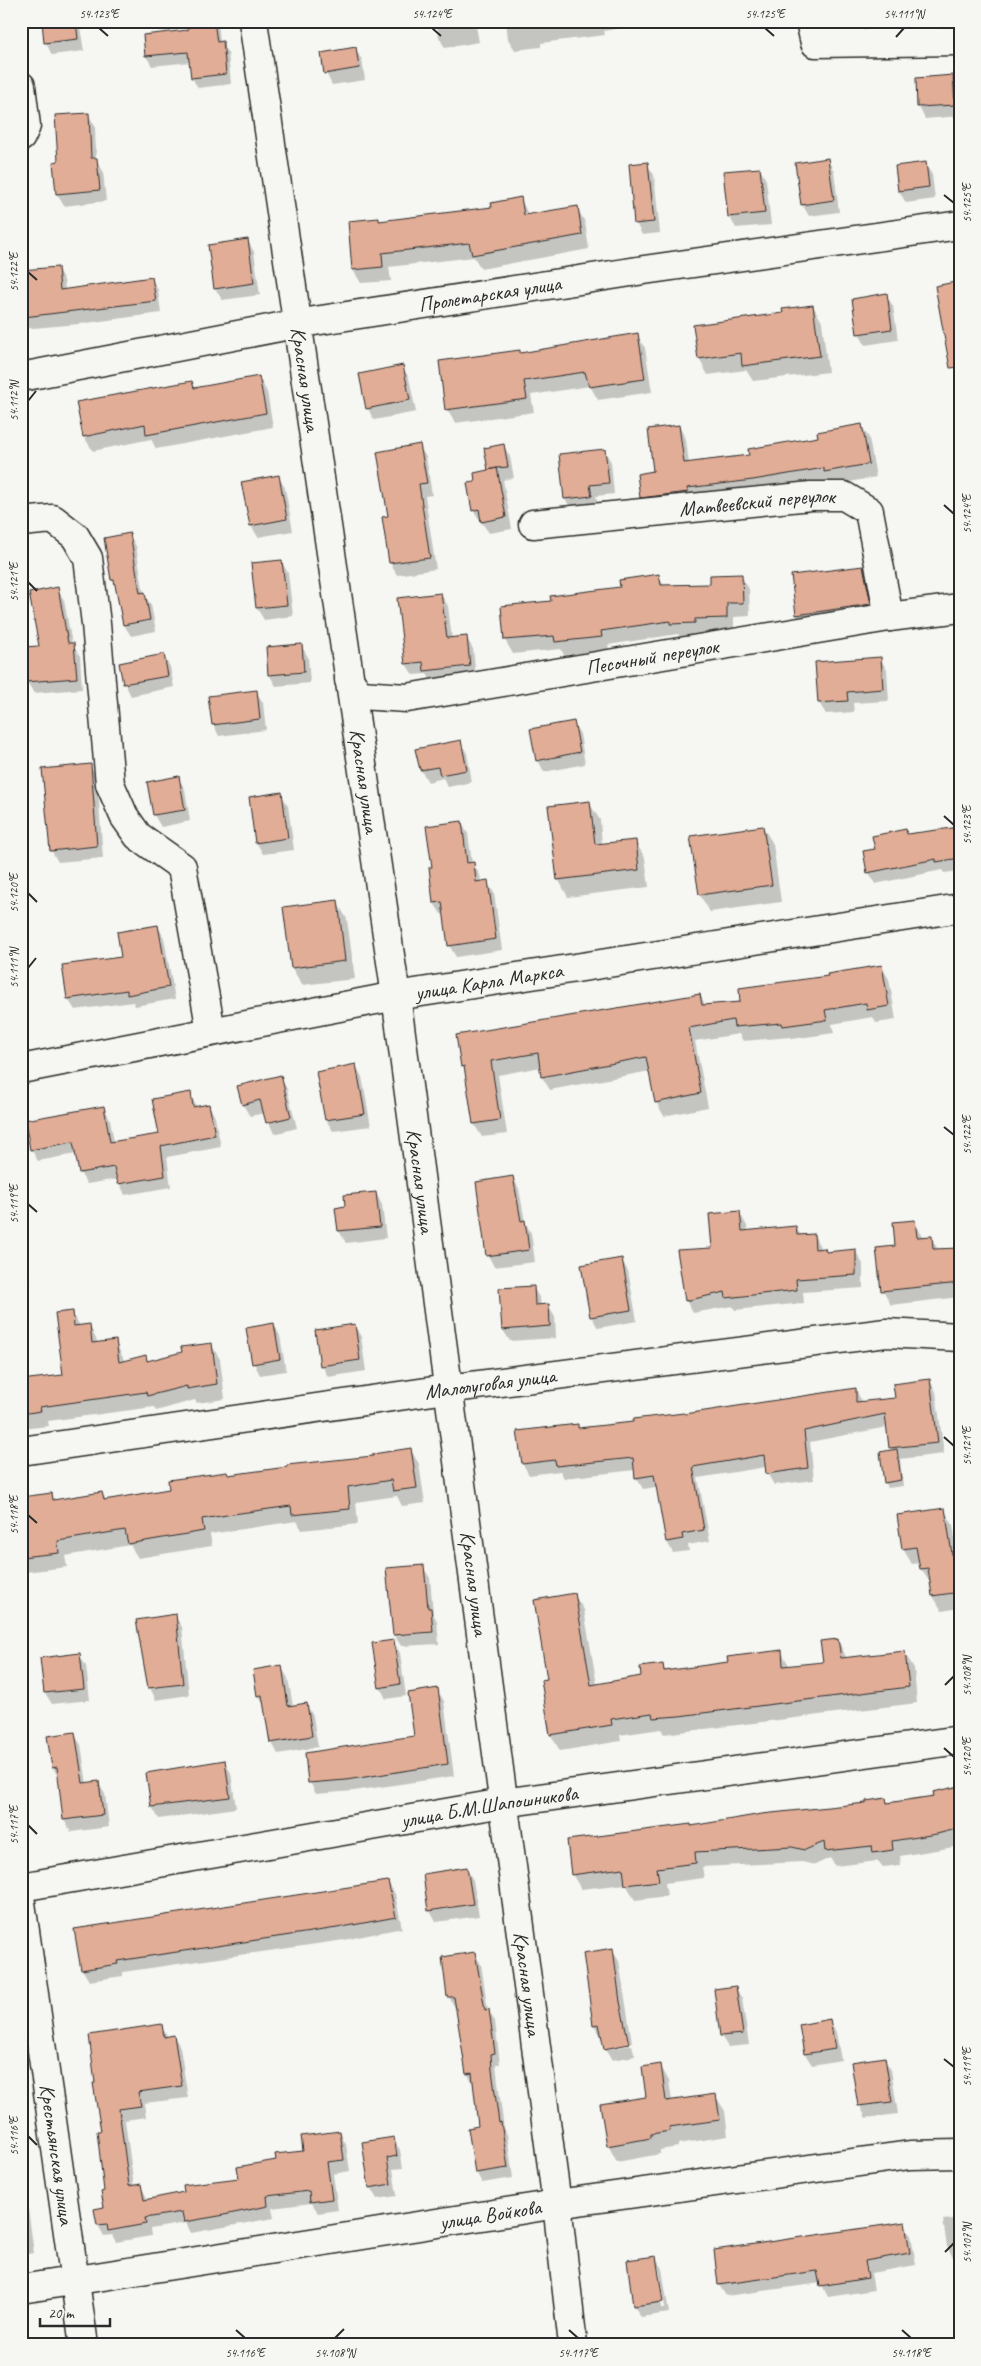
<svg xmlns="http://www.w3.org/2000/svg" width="981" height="2366" viewBox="0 0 981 2366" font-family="Caveat,sans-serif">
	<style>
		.shadow { fill: #0003; fill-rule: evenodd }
		.building { fill: #e2ad96; stroke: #2b2b2b }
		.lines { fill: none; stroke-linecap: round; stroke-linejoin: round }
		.minor-casing { stroke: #2b2b2b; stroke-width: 31 }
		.major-casing { stroke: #2b2b2b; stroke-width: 31 }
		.minor { stroke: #f6f6f2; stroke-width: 28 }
		.major { stroke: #f6f6f2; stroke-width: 28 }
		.ticks { fill: none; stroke: #2b2b2b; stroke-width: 2 }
		.labels { text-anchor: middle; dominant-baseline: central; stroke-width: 5; stroke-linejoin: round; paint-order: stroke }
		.street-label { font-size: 21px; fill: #2b2b2b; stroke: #f6f6f2 }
		.neatline { fill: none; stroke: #2b2b2b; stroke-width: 2 }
		.ticks-label { font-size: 12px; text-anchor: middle; fill: #2b2b2b }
	</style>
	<rect width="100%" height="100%" fill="#f6f6f2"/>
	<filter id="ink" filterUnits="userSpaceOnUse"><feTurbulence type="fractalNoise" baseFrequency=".02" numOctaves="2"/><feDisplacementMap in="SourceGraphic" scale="10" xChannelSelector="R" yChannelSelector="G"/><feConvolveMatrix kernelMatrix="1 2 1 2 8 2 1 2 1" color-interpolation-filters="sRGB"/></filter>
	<g filter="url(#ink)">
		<path class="shadow" d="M43,21H79L84,51L52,55L46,43Z
			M188,21H218L220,43L228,53L231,84L198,88L192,78L191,62L152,66L146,56L189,31Z
			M436,21H475L479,42L445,48L439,37Z
			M506,21H663L604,31L605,35L541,43V47L515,50L508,39Z
			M910,21H949L951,37H917Z
			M355,49L362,60L365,80L332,85L326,73Z
			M952,77L959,88L960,116L925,119L919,107L917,79Z
			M88,114L95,126L96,159L103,171L106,201L64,206L57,194L59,163Z
			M827,159L834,171L839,212L809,216L802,204Z
			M925,163L932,175L935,199L906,203L899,191L896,168Z
			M647,164L654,175L660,233L642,235L636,223Z
			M760,169L766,180L771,225L736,228L729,216Z
			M520,198L529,216L577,208L585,222L589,249L481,269L474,257L389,267L391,281L361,283L353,270L378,220L380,222L494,208Z
			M248,241L254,252L260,295L222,300L215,288Z
			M57,268L64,280L65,290L152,279L158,290L161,313L79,324L22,329L21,332V271Z
			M960,283V374H959L949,356Z
			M886,295L893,306L898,340L865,345L859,333Z
			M813,306L822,322L828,372L753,381L746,370L708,375L699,359L695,326L784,314Z
			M637,335L645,348L652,392L598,400L590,386L531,395L534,412L455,423L447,409L519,351L521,354Z
			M402,366L409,378L416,412L374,420L368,409Z
			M259,377L267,392L273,427L156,449L151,439L93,451L84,437L77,403L192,383L195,389Z
			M861,425L869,438L876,477L833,485L831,481L648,511L641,497L679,426L686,440L689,464L750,456L820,438Z
			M419,446L426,457L432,495L425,496L436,569L397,575L390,563L384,518L390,517Z
			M504,446L510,457L514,478L503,480L512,529L489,533L473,510L477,483L490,471Z
			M604,450L611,462L614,494L596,496L598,507L572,510L565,499Z
			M278,476L285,488L293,531L258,537L251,526Z
			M129,535L136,546L144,594L151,605L156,631L131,636L124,625L117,589L112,580Z
			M281,561L288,573L293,616L264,620L257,608L252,565Z
			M863,567L873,585L880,622L807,632L797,615L792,576Z
			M658,575L664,586L711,585L741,575L749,589L750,616L734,617V631L702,632V637H680L678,634L608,645L609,650L564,655L561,649L513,654L505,640L502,607L552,603L621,589Z
			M57,589L64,600L72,644L80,656L82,689L34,693L27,682L40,647Z
			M441,594L448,606L452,639L466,637L473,649L476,677L432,682L427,674L413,675L406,664Z
			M301,645L308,657L310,683L276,686L269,674Z
			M163,655L170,667L174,687L131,696L125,684L121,664Z
			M880,658L887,670L889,701L853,703L854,712L826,714L819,703Z
			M256,691L263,703L266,730L219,736L213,724Z
			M573,722L580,734L585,764L544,772L538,760Z
			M460,741L467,753L472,782L448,787L443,778L428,782L421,770L417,750Z
			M90,766L97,777L103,858L58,862L51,850Z
			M178,778L185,789L190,821L161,827L154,815L149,783Z
			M281,794L288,806L294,850L263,854L256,842Z
			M589,803L600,820L602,845L635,841L645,858L649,887L568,897L558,879Z
			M461,822L468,834L472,863L480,875L481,882H487L494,893L502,950L456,957L449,945L445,914H441L434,903L433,868Z
			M763,827L773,844L781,902L710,912L700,895Z
			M960,828V871L944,873L942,870L875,884L869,873L864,852L876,850L906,830L908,835Z
			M337,902L347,919L355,979L302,985L292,968Z
			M158,926L164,938L175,999L135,1006L133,1002L75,1010L68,999L122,958Z
			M881,966L889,979L896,1020L876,1023L873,1017L832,1024L834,1033L792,1039L790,1037L743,1041L739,1034L695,1041L708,1107L664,1116L656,1102L650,1071L550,1090L542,1077L541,1067L498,1075L507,1134L482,1137L474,1124L466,1072L462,1066L700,995L706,1006L742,1003L829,977Z
			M356,1066L362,1077L371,1126L333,1131L326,1120Z
			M280,1077L287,1089L297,1128L274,1134L265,1113L250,1116L243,1105Z
			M190,1094L197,1107L209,1105L215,1117L221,1147L167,1157L171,1187L125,1195L118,1179L87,1184L80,1173L76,1154L38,1161L31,1149L104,1107L110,1119L114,1142L160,1135Z
			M21,1177L23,1198H21Z
			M513,1177L519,1189L525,1222L531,1233L535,1262L494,1267L488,1255Z
			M376,1193L382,1205L386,1238L346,1243L339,1231L336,1209L347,1207Z
			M739,1212L747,1226L748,1232L796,1227L801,1236L814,1235L821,1249L827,1253L855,1250L863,1264V1288L803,1292L804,1303L735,1310L732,1306L693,1313L686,1300L714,1249Z
			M915,1221L923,1238L931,1237L938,1250L960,1249V1297L891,1305L883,1290L896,1247Z
			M21,1243L25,1250L31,1283L21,1285Z
			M621,1259L628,1271L637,1321L598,1328L591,1316Z
			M533,1287L540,1299L541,1306H548L555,1317L556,1338L510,1341L503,1330Z
			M72,1312L80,1326L89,1325L98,1343L115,1341L125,1362L145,1356L149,1362L211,1344L220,1359L225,1399L197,1403L195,1400L156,1411L154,1407L48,1421L49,1426L21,1429V1382L64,1376Z
			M274,1324L280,1336L286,1371L260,1375L254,1363Z
			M355,1326L361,1337L366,1371L328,1377L322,1365Z
			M930,1380L936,1392L944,1454L900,1459L903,1486L888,1488L885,1482L892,1451L887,1427L810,1442L814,1480L774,1485L767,1473L766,1467L698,1478L710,1541L688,1545L689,1551L673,1553L667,1542L657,1487L643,1489L636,1477L635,1470L564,1478L560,1471L529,1475L523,1464L577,1425L579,1430L856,1389L862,1403L896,1399Z
			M410,1449L419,1464L425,1503L402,1506L397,1496L356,1502L358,1524L302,1530L297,1521L210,1534L212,1546L138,1558L130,1545L65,1556L67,1567L25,1572L21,1566V1498L51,1494L55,1501L102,1493L106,1500L171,1490L229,1476L374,1458Z
			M944,1509L953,1525L960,1569V1608L942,1611L933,1596L931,1584L921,1569L920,1563L912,1564L903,1549Z
			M423,1567L430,1578L433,1613L437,1621L439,1644L401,1646L394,1635Z
			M574,1594L584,1610L597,1685L642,1677L662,1665L666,1672L729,1663L781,1651L790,1667L824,1663L838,1640L847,1659L904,1652L914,1668L917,1703L664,1734L661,1729L620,1735L621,1741L560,1751L551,1735L549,1680Z
			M175,1616L182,1627L189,1695L156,1700L150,1688L143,1645Z
			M393,1641L400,1653L406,1696L386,1699L380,1687Z
			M79,1655L86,1666L90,1700L52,1704L45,1693Z
			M281,1667L288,1678L293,1706L306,1704L313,1716L318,1747L278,1754L272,1743L265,1707L258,1695Z
			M437,1690L444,1701L454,1776L354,1791L316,1794L310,1782L415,1737Z
			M74,1734L81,1745L87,1784L98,1783L105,1794L109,1827L71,1832L64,1820L59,1778L53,1768Z
			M224,1761L231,1773L236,1808L159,1819L152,1807Z
			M960,1788V1846L900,1856L901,1865L883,1867L878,1861L835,1866L830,1858L815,1865L802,1862L702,1867L704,1878L665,1883L667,1896L635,1900L626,1884L581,1889L572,1874L692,1827L868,1804L886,1799L889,1804L935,1797Z
			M466,1868L473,1880L479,1916L436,1922L430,1911Z
			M388,1882L395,1894L402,1928L344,1940L123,1972V1976L89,1981L82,1969Z
			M612,1950L619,1961L632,2042L608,2047V2049L632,2045L635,2056L612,2060L605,2048L603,2036H601L594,2025Z
			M474,1953L481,1964L488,2011L495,2021L500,2064H496L498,2082L504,2129L507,2134L513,2178L482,2183L476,2172L480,2127L473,2084L467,2073L457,2007L455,2008L449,1997Z
			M736,1988L742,1999L749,2045L728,2047L721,2036Z
			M829,2021L836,2032L841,2060L812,2065L805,2054Z
			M161,2026L168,2037L174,2036L180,2047L188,2098L144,2103L146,2117L125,2120L134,2187L141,2186L148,2200L240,2179L277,2161L304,2152L339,2132L346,2144L350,2171L333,2174L338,2210L318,2213L312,2203L272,2208L274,2218L191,2233L186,2223L150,2229L151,2236L116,2242L112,2235L104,2236L98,2225L105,2208L102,2132Z
			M884,2059L891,2070L898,2114L866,2118L860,2106L853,2063Z
			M660,2065L669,2081L672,2101L715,2095L725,2111L728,2136L678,2144V2147L660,2150V2154L617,2162L608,2145L647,2098Z
			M393,2138L400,2150L403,2168L393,2169L397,2196L377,2199L370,2187Z
			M21,2143L27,2178H24L34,2253L21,2255Z
			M960,2218V2258L954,2259L947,2247L943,2220Z
			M904,2224L911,2235L916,2265L871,2273L874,2290L828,2297L821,2283L726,2296L719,2285Z
			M656,2257L662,2269L669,2313L641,2317L634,2306ZM657,2268H659L665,2308H662Z"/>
		<path class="building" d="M42,21H76L78,39L44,43Z
			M187,21H214L217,42L223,41L226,74L191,78L188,52L145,56L143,35L188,30Z
			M356,47L359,68L324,74L321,53Z
			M953,75L955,105L917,107L916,78Z
			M89,113L91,158H97L100,190L56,194L53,162L58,161L55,115Z
			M828,158L834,200L801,205L795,163Z
			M648,162L654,222L634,224L629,164Z
			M926,162L929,187L898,191L895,166Z
			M760,168L765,213L728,217L723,171Z
			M521,197L524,215L578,206L582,235L472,255L469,243L382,253L383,267L352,270L348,221L379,218V221L492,207L491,203Z
			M248,239L254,283L214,289L208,245Z
			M58,267L60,290L152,277L156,301L24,317L21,270Z
			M960,281V367L950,368L935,286Z
			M887,293L892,329L857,334L852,299Z
			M813,305L820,356L742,366L741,353L698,359L693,325L783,313L782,309Z
			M638,333L645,379L589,387L585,372L524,381L527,399L445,410L439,361L520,350V353Z
			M403,365L410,400L366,409L359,374Z
			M259,376L266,413L146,435L145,424L83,437L76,402L192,381L194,388Z
			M862,424L869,464L824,472V468L753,480L687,488L688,492L640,498L637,474L653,471L648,429L679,425L684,463L749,455L748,449L818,437L817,432Z
			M420,444L427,483L419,484L430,558L389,563L382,517L388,516L377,452Z
			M504,444L508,467L497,468L506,517L481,522L479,509L472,511L467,483L475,482L474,473L497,468L488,470L484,448Z
			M605,449L609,483L590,485L592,496L564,499L559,454Z
			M279,475L287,519L250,526L241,482Z
			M130,533L140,593L145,592L150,620L123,625L114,580H111L104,538Z
			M282,560L287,605L256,608L251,563Z
			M863,566L871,604L796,615L791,575Z
			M659,574L661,585L710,584V575L742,574L743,603H727V618L695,619V623L670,624V621L601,631L602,637L555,642L554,636L504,640L501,606L551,601L550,596L620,587L619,580Z
			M58,587L68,643H74L77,678L26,682L23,647L39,646L29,593Z
			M441,593L447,638L467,636L470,666L424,671L423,662L405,664L397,598Z
			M302,644L304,672L268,675L266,647Z
			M164,654L168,676L123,684L119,663Z
			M881,657L883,689L847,692L848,701L818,703L815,662Z
			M257,690L260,719L212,725L208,696Z
			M574,721L580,752L536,761L530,729Z
			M461,740L467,770L440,775L438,767L420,770L415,749Z
			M91,764L97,846L50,851L42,769Z
			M179,776L185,810L153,815L147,782Z
			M282,792L288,838L255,843L249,797Z
			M590,801L595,844L636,840L639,870L557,880L548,806Z
			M462,821L467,863L474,862L476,882L488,880L496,939L448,946L442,902L433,903L429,867H432L426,826Z
			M763,826L772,885L699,895L690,836Z
			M960,827V858L936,862V859L867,873L863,851L875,849L872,836L906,829L907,834Z
			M338,900L345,961L291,968L283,907Z
			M158,925L169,987L127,995V990L67,999L62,965L121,957L117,932Z
			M882,965L889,1006L867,1010L866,1003L825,1010L827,1020L783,1026L782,1023L734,1027L733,1020L689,1028L701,1093L655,1103L646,1057L541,1077L538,1053L491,1061L500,1120L473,1124L464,1066L461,1067L456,1035L700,994L702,1005L740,1002L739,988L828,976L827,974Z
			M356,1064L365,1114L325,1120L316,1072Z
			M281,1075L291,1117L266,1123L260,1100L242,1105L237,1086Z
			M191,1092L193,1107L209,1104L215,1135L161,1146L165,1176L118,1184L114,1167L79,1173L73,1142L30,1150L25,1120L104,1106L110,1142L159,1134L152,1099Z
			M513,1176L521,1221L525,1220L529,1250L486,1256L476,1182Z
			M376,1192L380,1227L338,1231L335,1208L345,1206L344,1195Z
			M740,1211L742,1231L796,1226L797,1235L814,1234L815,1249L825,1248L826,1252L856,1249V1275L796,1279L797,1290L726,1298L725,1292L685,1301L677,1250L712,1248L709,1214Z
			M915,1220L917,1237L932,1236L933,1249L960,1248V1283L881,1291L876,1248L895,1246L893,1222Z
			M622,1258L631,1310L590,1317L581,1265Z
			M534,1286L535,1305L549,1304L550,1326L502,1330L499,1288Z
			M73,1311L74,1326L90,1324L92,1343L116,1340L119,1362L146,1355L147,1361L182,1352L181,1347L212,1343L217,1384L187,1389V1386L147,1396L146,1392L40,1407L41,1411L21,1414V1380L63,1375L55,1313Z
			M274,1323L280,1359L252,1364L246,1328Z
			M355,1324L360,1360L320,1366L315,1330Z
			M930,1379L938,1443L889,1448L885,1414L804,1431L808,1468L766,1474L764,1455L693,1467L704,1530L682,1534L683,1539L666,1542L654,1475L635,1478L633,1458L556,1466L555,1460L522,1464L517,1431L578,1424V1428L633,1422V1419L684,1413L685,1414L856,1388V1402L895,1398L893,1384Z
			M411,1448L417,1488L393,1491L391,1480L348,1487L350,1509L292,1515L291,1506L233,1514L202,1519L204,1531L128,1544L125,1530L58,1541L59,1553L21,1557V1497L52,1493L53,1500L102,1492L104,1500L169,1489L168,1480L227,1472L228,1475L287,1467V1465L373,1456V1454Z
			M897,1449L901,1480L884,1483L880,1452Z
			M945,1508L955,1574H960V1592L932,1596L928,1568L920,1569L916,1547L902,1549L897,1515Z
			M424,1565L428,1608H431L433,1632L393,1635L386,1568Z
			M575,1593L591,1685L641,1676L640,1667L663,1664L664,1671L728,1662L727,1657L782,1650L783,1666L823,1662L820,1641L838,1639L841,1658L905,1651L909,1687L679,1716L653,1718L652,1713L611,1719L612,1725L550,1735L541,1680L547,1679L534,1600Z
			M176,1614L183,1684L148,1688L136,1620Z
			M394,1640L400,1684L379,1688L372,1643Z
			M80,1653L84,1689L44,1693L40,1658Z
			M282,1665L288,1706L307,1703L312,1736L270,1743L262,1695L257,1696L253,1670Z
			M438,1688L448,1764L346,1780L308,1783L305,1753L414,1736L408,1693Z
			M75,1732L83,1783L99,1781L103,1815L63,1820L57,1767L52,1768L47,1736Z
			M225,1760L230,1797L151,1807L146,1773Z
			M960,1786V1828L937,1834L892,1841L893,1850L873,1853L872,1846L825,1851L824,1842L805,1850L792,1847L695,1852L696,1863L657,1868L659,1881L625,1885L623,1868L571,1875L567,1840L691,1824V1826L762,1814L866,1803V1801L886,1798L887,1803L934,1796L933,1792Z
			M467,1867L473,1904L428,1911L423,1874Z
			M388,1881L396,1917L337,1928L117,1961L118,1964L81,1970L74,1929Z
			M613,1948L620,2002L629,2044L604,2049L599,2024L593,2025L583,1953Z
			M475,1952L485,2010L489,2009L495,2053L491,2054L492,2070L499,2123L501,2122L508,2168L475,2173L468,2128L478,2126L472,2073L466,2074L454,1997H447L442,1957Z
			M736,1986L743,2034L720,2036L714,1989Z
			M830,2019L835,2049L804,2054L799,2025Z
			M162,2024L164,2037L174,2035L182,2086L138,2092L141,2106L119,2109L129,2186L141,2184L144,2200L184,2192L183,2185L239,2178L237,2167L276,2160L275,2154L303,2151L301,2136L340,2131L344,2160L327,2162L332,2199L310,2202L309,2191L267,2196L268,2206L219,2216L184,2222L182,2212L145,2218L146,2224L108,2231L107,2224L97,2225L94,2209L104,2207L101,2192L104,2191L97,2131H101L93,2083H95L89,2035Z
			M885,2057L892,2102L858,2106L851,2062Z
			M661,2064L666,2101L716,2094L720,2120L669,2127L670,2131L651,2134V2138L607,2146L600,2104L646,2097L642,2067Z
			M394,2137L397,2156L387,2158L391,2184L369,2188L362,2142Z
			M905,2222L910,2253L865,2261L868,2278L820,2286L817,2271L718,2285L714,2250Z
			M656,2256L663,2302L633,2306L627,2260Z"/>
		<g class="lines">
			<defs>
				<g id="minor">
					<path id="s1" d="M253,21L396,996L557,2204L573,2345"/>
					<path d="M810,21L815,43L960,41"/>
					<path d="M21,86L26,126L21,137"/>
					<path id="s2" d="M21,377L295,324L644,270L960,225"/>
					<path d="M21,522L53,519L75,536L88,558L96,624L110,784L124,816L138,836L182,867L211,1031"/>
					<path id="s3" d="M533,524L811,496H844L869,511L889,617"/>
					<path id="s4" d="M349,680L360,695L407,698L889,617L960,608"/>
					<path id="s5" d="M21,1069L396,996L960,908"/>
					<path id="s6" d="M21,1451L447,1389L886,1333L960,1337"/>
					<path id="s7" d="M21,1887L503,1803L960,1740"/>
					<path id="s8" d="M21,1903L84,2345"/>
				</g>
				<g id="major">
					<path id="s9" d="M21,2289L557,2204L910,2155L960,2154"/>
				</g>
			</defs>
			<use href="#minor" class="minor-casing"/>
			<use href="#major" class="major-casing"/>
			<use href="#minor" class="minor"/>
			<use href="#major" class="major"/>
		</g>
	</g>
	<path class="ticks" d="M99,28L108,36M432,28L441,36M765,28L774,36M896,37L904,28M944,195L954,203M28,272L37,280M28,401L36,391M944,505L954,514M28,582L37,591M944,816L954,825M28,893L37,902M28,968L36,958M944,1127L954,1135M28,1204L37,1212M944,1437L954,1446M28,1515L37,1523M945,1685L954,1676M944,1748L954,1757M28,1825L37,1834M944,2059L954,2067M28,2136L37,2145M945,2252L954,2243M236,2330L245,2338M569,2330L578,2338M902,2330L911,2338M335,2338L344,2329"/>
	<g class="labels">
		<g class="street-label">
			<text stroke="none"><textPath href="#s2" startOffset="476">Пролетарская улица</textPath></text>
			<text stroke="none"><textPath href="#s1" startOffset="362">Красная улица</textPath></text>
			<text stroke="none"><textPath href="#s3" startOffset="225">Матвеевский переулок</textPath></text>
			<text stroke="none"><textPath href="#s4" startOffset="314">Песочный переулок</textPath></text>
			<text stroke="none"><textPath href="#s1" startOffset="768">Красная улица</textPath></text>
			<text stroke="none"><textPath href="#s5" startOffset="476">улица Карла Маркса</textPath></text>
			<text stroke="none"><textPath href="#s1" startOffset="1172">Красная улица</textPath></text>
			<text stroke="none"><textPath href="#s6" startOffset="474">Малолуговая улица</textPath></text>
			<text stroke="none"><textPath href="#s1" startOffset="1578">Красная улица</textPath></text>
			<text stroke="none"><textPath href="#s7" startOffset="475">улица Б.М.Шапошникова</textPath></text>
			<text stroke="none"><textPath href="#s1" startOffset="1982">Красная улица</textPath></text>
			<text stroke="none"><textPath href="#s8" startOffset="254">Крестьянская улица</textPath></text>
			<text stroke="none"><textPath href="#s9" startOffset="475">улица Войкова</textPath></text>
		</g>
	</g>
	<rect width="981" height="2366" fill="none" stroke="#f6f6f2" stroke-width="55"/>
	<path d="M40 2318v8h70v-8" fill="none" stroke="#2b2b2b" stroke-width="2.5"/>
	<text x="48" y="2318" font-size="15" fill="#2b2b2b" stroke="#f6f6f2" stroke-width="4" paint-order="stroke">20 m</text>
	<rect x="28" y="28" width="926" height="2310" class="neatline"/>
	<g class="ticks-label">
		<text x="99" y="18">54.123°E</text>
		<text x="432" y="18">54.124°E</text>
		<text x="765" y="18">54.125°E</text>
		<text x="904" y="18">54.111°N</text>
		<text transform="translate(967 203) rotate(-90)" y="4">54.125°E</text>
		<text transform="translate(14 272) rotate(-90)" y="4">54.122°E</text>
		<text transform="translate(14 401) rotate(-90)" y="4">54.112°N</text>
		<text transform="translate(967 514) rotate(-90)" y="4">54.124°E</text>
		<text transform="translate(14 582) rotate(-90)" y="4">54.121°E</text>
		<text transform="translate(967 825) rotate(-90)" y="4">54.123°E</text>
		<text transform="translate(14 893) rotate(-90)" y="4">54.120°E</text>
		<text transform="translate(14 968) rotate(-90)" y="4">54.111°N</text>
		<text transform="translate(967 1135) rotate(-90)" y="4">54.122°E</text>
		<text transform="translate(14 1204) rotate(-90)" y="4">54.119°E</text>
		<text transform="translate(967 1446) rotate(-90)" y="4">54.121°E</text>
		<text transform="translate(14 1515) rotate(-90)" y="4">54.118°E</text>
		<text transform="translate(967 1676) rotate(-90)" y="4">54.108°N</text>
		<text transform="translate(967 1757) rotate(-90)" y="4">54.120°E</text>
		<text transform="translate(14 1825) rotate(-90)" y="4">54.117°E</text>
		<text transform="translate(967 2067) rotate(-90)" y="4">54.119°E</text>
		<text transform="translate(14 2136) rotate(-90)" y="4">54.116°E</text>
		<text transform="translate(967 2243) rotate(-90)" y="4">54.107°N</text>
		<text x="245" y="2357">54.116°E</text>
		<text x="335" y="2357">54.108°N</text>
		<text x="578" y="2357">54.117°E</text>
		<text x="911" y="2357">54.118°E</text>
	</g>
</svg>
